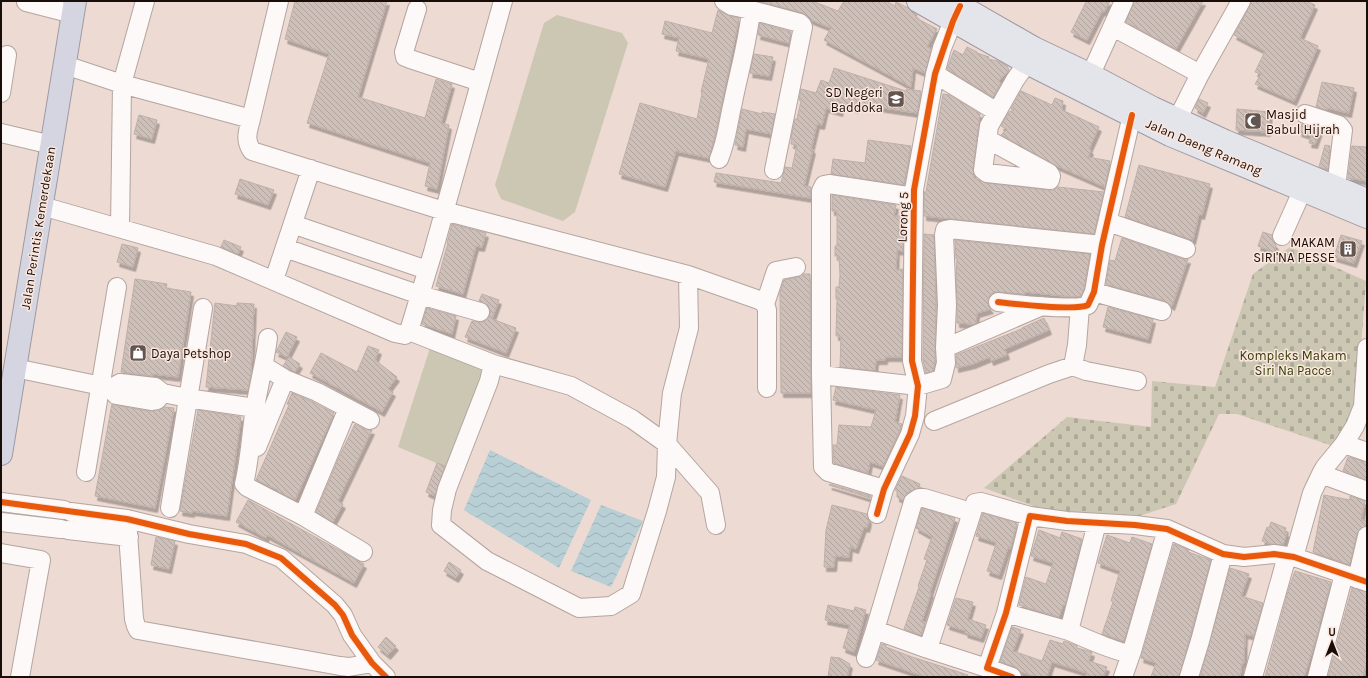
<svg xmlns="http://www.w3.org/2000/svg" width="1368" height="678" viewBox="0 0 1368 678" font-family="Karla,sans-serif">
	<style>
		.cemetery { fill: url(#cemetery-stones) }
		.garden { fill: #cbc7b3 }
		.water { fill: url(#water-waves) }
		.building { fill: url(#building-back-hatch); stroke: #bdafa9; filter: url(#shadow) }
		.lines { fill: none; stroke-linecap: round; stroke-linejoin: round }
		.minor-casing { stroke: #b4a59f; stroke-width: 20 }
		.major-casing { stroke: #9e9aa3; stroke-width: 24 }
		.highway-casing { stroke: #9e9aa3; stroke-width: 24 }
		.minor { stroke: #fcf9f8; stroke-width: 18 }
		.major { stroke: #e4e4eb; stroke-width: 22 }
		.highway { stroke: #d4d5e0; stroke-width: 22 }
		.cycleway-casing { stroke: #fce7de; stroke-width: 8 }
		.cycleway { stroke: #e8590c; stroke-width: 6 }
		.labels { text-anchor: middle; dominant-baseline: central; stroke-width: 3; stroke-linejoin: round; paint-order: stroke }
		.poi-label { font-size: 13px; fill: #180d08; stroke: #fce7de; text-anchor: end }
		.street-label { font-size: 13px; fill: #180d08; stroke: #fce7de }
		.park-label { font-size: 13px; fill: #323d06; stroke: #fce7de }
	</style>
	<defs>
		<pattern id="cemetery-stones" width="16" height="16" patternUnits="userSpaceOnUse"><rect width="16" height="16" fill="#cbc7b3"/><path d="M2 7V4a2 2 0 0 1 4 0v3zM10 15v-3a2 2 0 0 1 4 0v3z" fill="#aeaa98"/></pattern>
		<pattern id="water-waves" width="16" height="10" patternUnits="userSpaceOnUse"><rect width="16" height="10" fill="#b8cfd6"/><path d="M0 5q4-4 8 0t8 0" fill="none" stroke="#9db1b6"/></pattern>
		<pattern id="building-back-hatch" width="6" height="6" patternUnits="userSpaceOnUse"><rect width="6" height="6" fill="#cec0b9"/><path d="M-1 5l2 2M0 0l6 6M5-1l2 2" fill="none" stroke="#b0a49e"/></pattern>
		<filter id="shadow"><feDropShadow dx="2.5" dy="4.5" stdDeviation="0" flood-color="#0004"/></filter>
	</defs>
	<rect width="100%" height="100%" fill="#eddad2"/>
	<path class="cemetery" d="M1290,247L1366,281L1356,413L1333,446L1237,414H1219L1176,504L1133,518L1041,509L984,488L1067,417L1151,427L1152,381L1215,387L1253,274Z"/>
	<path class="garden" d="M557,15L622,33L628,43L575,212L563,221L501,199L495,185L544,23Z
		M430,348L490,372L451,469L398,447Z"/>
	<path class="water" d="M490,450L591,500L559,568L464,510Z
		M601,505L643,521L611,587L571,571Z"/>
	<path class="building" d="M295,1H387L358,97L425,118L436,79L452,84L441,123L449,125L437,189L425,186L430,163L307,123L329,54L285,39Z
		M758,1H812L838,11L844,1H886L895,6L896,2L908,8L917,15L916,18L937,29L927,47L931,49L925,73L913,68L911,87L824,40L831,28L811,20L803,13Z
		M1083,1H1110L1104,12L1102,11L1087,40L1071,32L1086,2Z
		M1134,1H1203L1176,49L1126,22Z
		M1251,1H1306L1315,5L1300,38L1318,46L1294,101L1255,84L1261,74L1255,72L1265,51L1234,35L1250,6Z
		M718,10L730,16L739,18L715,136L709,158L676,151L665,187L619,174L640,103L697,119L702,93L701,92L709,59L676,51L679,38L662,34L665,21L712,33Z
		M760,23L791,32L789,43L758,35Z
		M967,47L977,52V53L989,57L988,59L998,61L1007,66L1009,70L1006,74L998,81L1001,83L993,97L947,69L954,50L963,55Z
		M754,54L773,57L769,76L750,73Z
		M834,68L906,91L907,89L921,91L917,113L857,104L856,109L843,104L840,112L826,108L822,125L817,124L811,149H813L804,186L811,187L810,198L714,182L716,173L781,183L785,167L792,168L797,145L791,144L792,138H791L795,119H797L801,101L799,100L801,89L816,93L821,80L829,83Z
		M1322,82L1354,88L1349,113L1327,108V110L1316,107Z
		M1021,91L1052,105L1055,98L1063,101L1062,110L1099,127L1089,149L1091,150L1088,157L1110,161L1105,187L1055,165L1001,135L1007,129L1001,126L1009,112L1014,110L1011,109Z
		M943,94L950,95L980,114L973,169L974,178L986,183L1049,190H1054L1058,187L1104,192L1094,234L924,216V192H926Z
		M1199,99L1208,103L1203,113L1195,108Z
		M742,109L762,114V112L775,114L771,134L746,129L743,147L735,145Z
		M1237,109L1270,112L1268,132L1236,130Z
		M139,115L157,120L152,139L134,134Z
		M1302,124L1320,130L1315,144L1309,143L1311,136L1299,132Z
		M868,140L911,146L904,185L831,174L833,159L865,163Z
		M1325,145L1330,146L1328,170L1319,167Z
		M1352,146L1367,147V181L1348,178Z
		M1139,165L1210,184L1202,215L1199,214L1193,240L1125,217Z
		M240,179L274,190L268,205L235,194Z
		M832,195L896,205L894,216H901L898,234H903V251L897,250L896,270L903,269L902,357H885V360H876L875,371L840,367L841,336H836L837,299H836V287H839L840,275L839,256H835V246H837V211H832Z
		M452,224L486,233L482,247L476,246L463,294L436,286L448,243H447Z
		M1263,232L1272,235L1273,242L1276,245L1274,252L1258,246Z
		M924,234L934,235L936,305L935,348V362L933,371L926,373L923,360Z
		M1341,235L1362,241L1354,263L1334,257Z
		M1122,238L1183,259H1188L1172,306L1165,301L1106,284L1110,260L1115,261Z
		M224,240L241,247L238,254L221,247Z
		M955,240L1090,254L1084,289L1081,296L1074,297L1025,292V294L999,292H994L990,295L988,300V306L991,309L977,313L976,323L974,324L957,323V305L956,274L957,259H956Z
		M122,244L138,248L133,267L117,262Z
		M804,274H810L811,393H781L780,293L784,280L798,277Z
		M135,279L167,284L166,288L191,292L178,377L153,374V376L121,372Z
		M482,294L499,300L492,319L516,328L506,353L465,337L472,321L483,322L488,319L490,315V310L488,305L479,301Z
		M215,303L237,306V303L254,304L251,374L248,390L206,387Z
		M1108,307L1153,319L1148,339L1103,327Z
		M427,308L456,316L452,334L422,324Z
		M1044,318L1049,330L1005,349L1007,355L991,361L990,357L973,364L956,368V355L1024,328H1022Z
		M286,332L297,337L287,357L276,352Z
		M368,346L379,350L375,360L397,377L388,389L393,392L382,412L310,373L321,353L357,372Z
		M289,357L300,364L295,372L283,366Z
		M836,387L900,395L895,422L902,424L900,430L883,466L870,462L868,473L834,463L833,445H837L839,425L871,427L876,410L833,400Z
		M292,393L313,402L334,413L295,500L277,491L278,490L256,480L289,405L287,404Z
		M112,404L114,405L149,411L159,410L165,407L174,408L155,508L95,496Z
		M198,410L241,417L227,516L192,511V513L180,511Z
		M355,424L365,429L372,430L338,501L343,504L333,522L316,512L340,455Z
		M1348,457L1367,462V480L1343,471Z
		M437,463L445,466L435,496L426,492Z
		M902,476L920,484L919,488L907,493L903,500L897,497V491L895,490Z
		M830,484L871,496L870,498L829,485Z
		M1324,495L1350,500V496L1365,501L1361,520L1367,521V526L1360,529L1357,533L1350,565L1313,552Z
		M248,500L364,564L354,583L267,535L266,538L236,522Z
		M832,505L867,514L869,521L867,528L864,527L856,549L850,547L849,557L835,556L834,567H824L826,530Z
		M922,508L955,518L930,592L931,593L922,621L925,622L921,635L904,629L919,587L918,586L927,560L924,559L932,537L916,528Z
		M983,513L1017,523L1010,549L1008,548L999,575L987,571L996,544L995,542L976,536Z
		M1271,522L1286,528L1285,532L1287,533L1283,545L1271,544L1262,541L1267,527L1269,528Z
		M1039,530L1060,538L1062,532L1082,539L1073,570H1074L1065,605H1063L1059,617L1019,605L1026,577L1046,584L1053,563L1031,556Z
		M1107,535L1130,543L1132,537L1152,544L1124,641L1102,634L1113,602L1111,601L1120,571L1098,563Z
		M156,537L175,541L169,569L151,565Z
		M1174,544L1189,550L1188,552L1211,560L1179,677H1151L1156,663L1141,658Z
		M449,562L461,570L456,578L444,571Z
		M1230,568L1249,574L1241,596L1263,603L1254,636L1245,634L1244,663H1242L1240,677H1200Z
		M1295,571L1331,582L1319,624L1320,625L1319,629L1304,677H1265L1289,588Z
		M1352,588L1367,592V660L1363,677H1328Z
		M956,598L973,602L968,619L986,625L981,638L965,633L966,631L947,625Z
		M828,605L854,611L855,607L866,610L854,652L843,648L850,625L825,620Z
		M1012,627L1021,630L1013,651L1042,661L1050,640L1063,644L1064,641L1077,646V648L1092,652L1089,661L1107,667L1103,677H1085L1087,673L1052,662L1047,677H1036L1021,672L1016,667L1000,662Z
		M386,637L396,646L388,655L378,647Z
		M882,644L886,645V647L912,657L968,675L967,677H926L876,660Z
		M831,657L840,658L850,664L847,677H828Z"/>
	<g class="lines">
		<defs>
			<path id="minor" d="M26,2L73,14
				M417,9L404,52L405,57L410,59L480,82
				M751,10L800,23L802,25L803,27L774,170
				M1113,27L1200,74
				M65,65L122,84L251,119L279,1
				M935,74L997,112
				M1085,87L1124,1
				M1,93L7,55
				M1305,114L1339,125L1343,130L1336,187
				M251,119C248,131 244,140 252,151L444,211L688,275L759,300L765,304L767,310V388
				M1172,130L1200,74L1241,1
				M1,133L52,145
				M987,139L1049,173L1051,176L1050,180L987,173L983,170L989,126L1015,80L1027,63
				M719,159C727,140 728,122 733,102C739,72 748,41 751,10L732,6L724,1
				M42,206L216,256L395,333L405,335L409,331L433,252L503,1
				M1108,222L1186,249
				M301,227L427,270
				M120,228L122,84L145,1
				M1282,236L1303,189
				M285,248L420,295L480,312
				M274,280L311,169
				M1094,292L1162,311
				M998,302C1014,304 1076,311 1088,305L1094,292L1102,245L1132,115
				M765,304L776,271L796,267
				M1042,306L945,348L947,305L944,235L945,230L950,229L1102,245
				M409,331L493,364L489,381L447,489L442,510L441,525L487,561L579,608L611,606L631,594L657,511L666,477L667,444L672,393L689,328L688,275
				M268,338C265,362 259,384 255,408C251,433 250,459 244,484L247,487L303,516L363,552
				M493,364L571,386L632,419L667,444L710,493L716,525
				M264,366L285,379L317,392L370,420
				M1073,366L1086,371L1137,381
				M15,368L111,388L120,383L155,387L163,393L187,398L255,408
				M821,375L918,386L942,379L946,363L945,348
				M111,388L116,395L151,401L157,400L163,393
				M934,421L1049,374L1073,366L1077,345L1080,307
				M1344,444L1367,452
				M257,447L285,379
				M86,472L117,287
				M1321,474L1367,491
				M884,489L828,472L823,467L821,375V191L824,185L829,184L914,197
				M1,502L64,510
				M170,508L203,308
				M71,512L127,519L189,534L246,544L281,558L335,605L343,615L352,635L372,663L386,677
				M877,514L884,489L910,434L915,416L918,386L912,361L914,190L935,74L942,48L953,21L959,8
				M303,516L348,408
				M127,519L134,619L136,626L138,630L340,666L349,667L372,663
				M1,522L61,529
				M1097,523L1069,631C1080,636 1122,655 1131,653
				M68,530L129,537
				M1,553L41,560L20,677
				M1294,557L1312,493L1321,474L1325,467L1344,444L1355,426L1363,406L1367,348
				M1357,579L1367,536
				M1006,613L1069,631
				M875,630L913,502L919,498H924L971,512
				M928,649L975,503L981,502L1030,516
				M866,658L875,630L928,649L987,668
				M1012,677L987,668L1006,613L1030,516L1067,521L1135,525L1167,529L1223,554L1244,557L1274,554L1294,557L1367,582
				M1123,677L1132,651L1167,529
				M1189,677L1200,641L1223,554
				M1253,677L1287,556
				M1317,677L1344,574"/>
			<path id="major" d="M918,1L1027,63L1170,135L1367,217
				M952,1L1034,48L1091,75L1153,108L1225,141L1367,200"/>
			<path id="highway" d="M1,454L75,1"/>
		</defs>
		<use href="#minor" class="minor-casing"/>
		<use href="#major" class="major-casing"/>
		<use href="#highway" class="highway-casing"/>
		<use href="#minor" class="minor"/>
		<use href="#major" class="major"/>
		<use href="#highway" class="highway"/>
		<defs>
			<path id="cycleway" d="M998,302C1014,304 1076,311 1088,305L1094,292L1102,245L1132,115
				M1,502L127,519L189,534L246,544L281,558L335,605L343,615L352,635L372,663L386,677
				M877,514L884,489L910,434L915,416L918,386L912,361L914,190L935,74L953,21L960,6
				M1012,677L987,668L1006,613L1030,516L1067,521L1135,525L1167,529L1223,554L1244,557L1274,554L1294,557L1367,582"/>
		</defs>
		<use href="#cycleway" class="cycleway-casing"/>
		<use href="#cycleway" class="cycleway"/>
	</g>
	<defs>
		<symbol id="school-square" viewBox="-11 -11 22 22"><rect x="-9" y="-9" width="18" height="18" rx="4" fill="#63554f" stroke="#fce7de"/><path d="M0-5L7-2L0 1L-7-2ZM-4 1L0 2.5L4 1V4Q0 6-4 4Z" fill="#fff"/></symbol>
		<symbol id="mosque-square" viewBox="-11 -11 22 22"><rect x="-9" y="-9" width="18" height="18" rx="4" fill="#63554f" stroke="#fce7de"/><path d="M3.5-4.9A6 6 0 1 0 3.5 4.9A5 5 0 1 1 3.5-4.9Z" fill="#fff"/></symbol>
		<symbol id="building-square" viewBox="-11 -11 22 22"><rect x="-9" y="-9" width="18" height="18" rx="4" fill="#63554f" stroke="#fce7de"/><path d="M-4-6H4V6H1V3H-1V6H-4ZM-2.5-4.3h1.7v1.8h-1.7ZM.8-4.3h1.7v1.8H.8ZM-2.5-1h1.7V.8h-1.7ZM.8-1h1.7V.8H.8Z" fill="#fff"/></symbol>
		<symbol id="shop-square" viewBox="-11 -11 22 22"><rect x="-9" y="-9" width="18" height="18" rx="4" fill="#63554f" stroke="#fce7de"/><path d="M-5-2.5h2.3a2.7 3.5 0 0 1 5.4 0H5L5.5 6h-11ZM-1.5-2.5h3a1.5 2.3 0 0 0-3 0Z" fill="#fff"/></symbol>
	</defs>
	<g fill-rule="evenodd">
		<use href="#school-square" x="886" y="89" width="20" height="20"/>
		<use href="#mosque-square" x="1243" y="111" width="20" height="20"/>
		<use href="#building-square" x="1338" y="239" width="20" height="20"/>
		<use href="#shop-square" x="128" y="343" width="20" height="20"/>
	</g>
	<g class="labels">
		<g class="poi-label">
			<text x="883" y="92">SD Negeri<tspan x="883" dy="15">Baddoka</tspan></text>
			<text x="1266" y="114" text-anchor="start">Masjid<tspan x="1266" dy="15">Babul Hijrah</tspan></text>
			<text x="1335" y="242">MAKAM<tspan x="1335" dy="15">SIRI'NA PESSE</tspan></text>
			<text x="151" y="353" text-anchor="start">Daya Petshop</text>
		</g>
		<g class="street-label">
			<text transform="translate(1204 147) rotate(23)">Jalan Daeng Ramang</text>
			<text transform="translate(903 217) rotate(-88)">Lorong 5</text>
			<text transform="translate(38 228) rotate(-81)">Jalan Perintis Kemerdekaan</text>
		</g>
		<g class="park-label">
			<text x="1293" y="355">Kompleks Makam<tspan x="1293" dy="15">Siri Na Pacce</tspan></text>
		</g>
	</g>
	<rect width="1368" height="678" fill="none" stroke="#180d08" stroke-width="4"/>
	<g transform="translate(1332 642)" stroke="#fce7de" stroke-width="3" paint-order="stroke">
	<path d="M0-3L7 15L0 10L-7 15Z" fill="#180d08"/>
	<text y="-6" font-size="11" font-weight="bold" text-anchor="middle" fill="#180d08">U</text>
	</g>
</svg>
